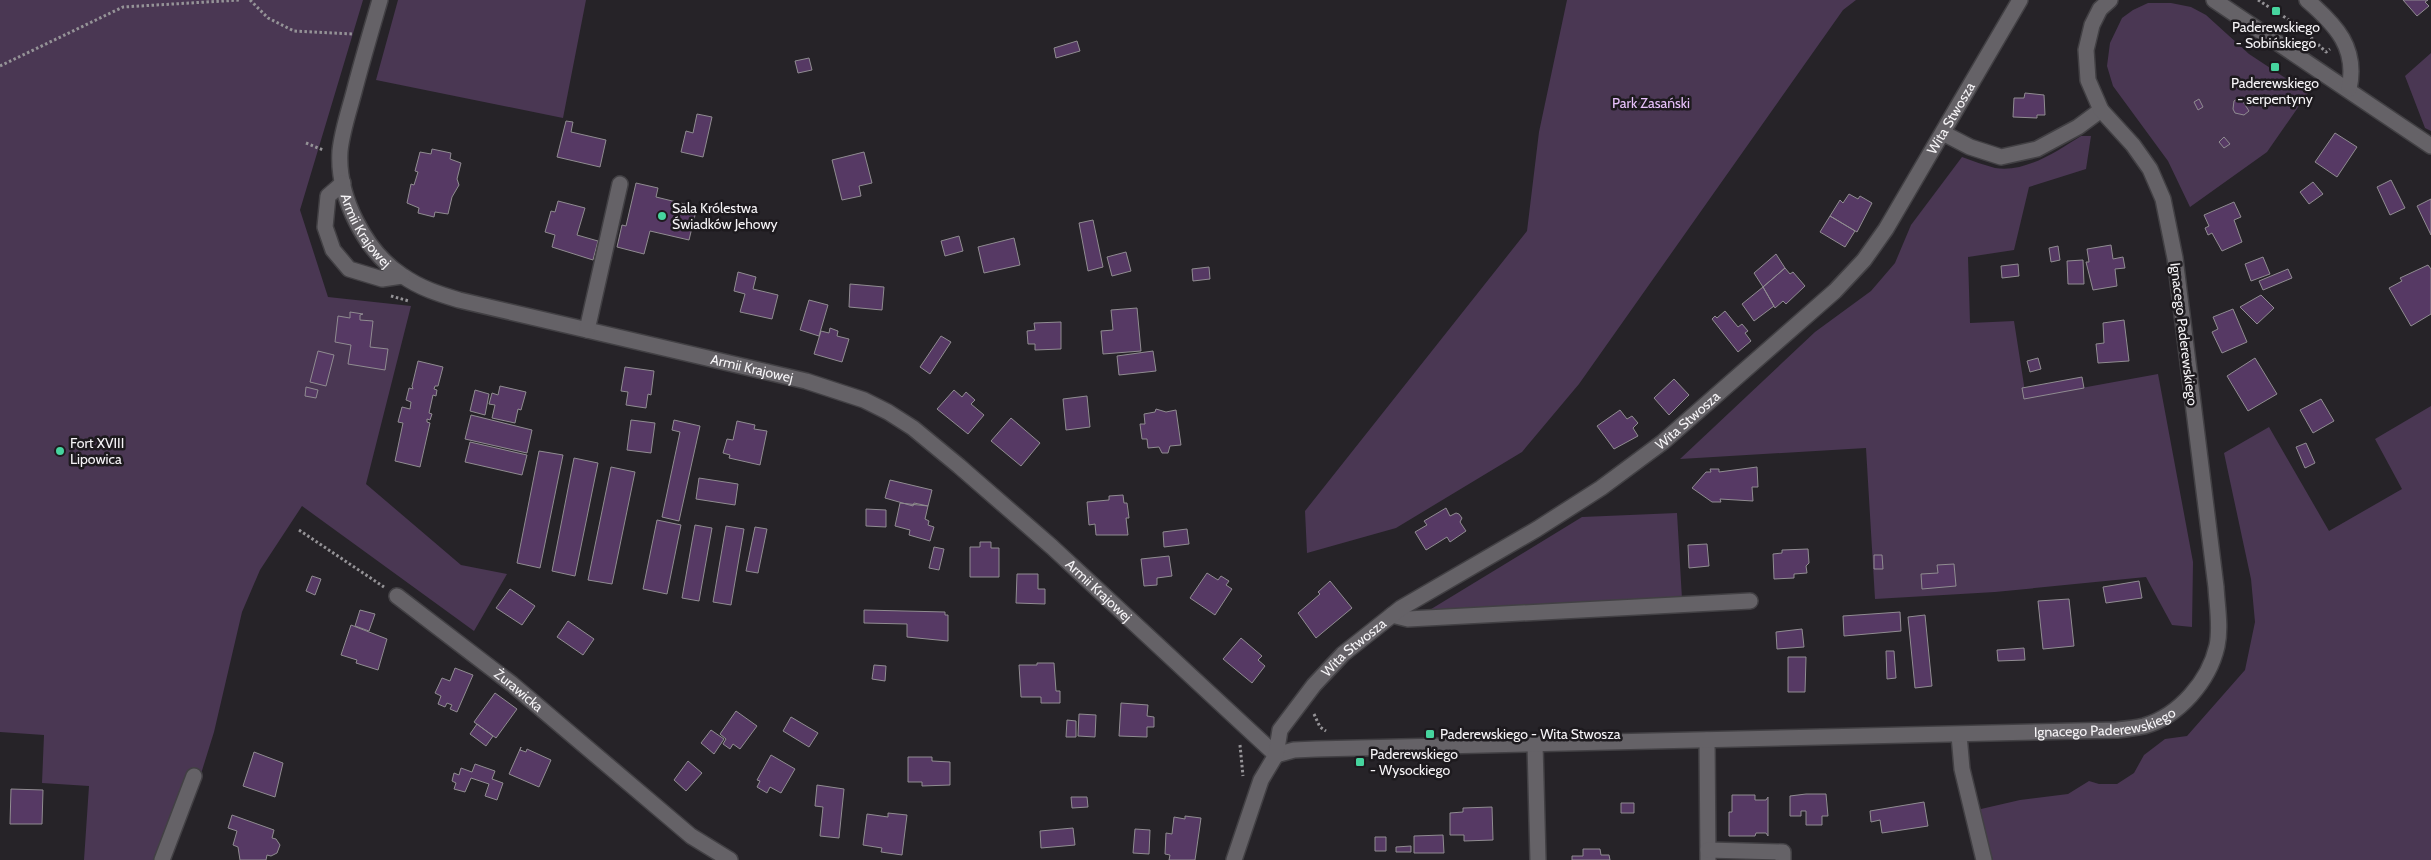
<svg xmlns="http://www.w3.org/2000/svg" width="2431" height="860" viewBox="0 0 2431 860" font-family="Cabin,sans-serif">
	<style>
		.green { fill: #4a3753 }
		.building { fill: #563964; stroke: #908c91 }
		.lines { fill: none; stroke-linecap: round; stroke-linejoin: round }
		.minor-casing { stroke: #424044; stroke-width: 18 }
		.path { stroke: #959397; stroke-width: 3; stroke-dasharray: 2.5 2.5; stroke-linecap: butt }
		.minor { stroke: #656267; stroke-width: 15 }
		.poi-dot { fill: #46d49e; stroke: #1d1a1e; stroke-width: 2 }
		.labels { text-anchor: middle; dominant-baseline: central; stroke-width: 5; stroke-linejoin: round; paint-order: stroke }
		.poi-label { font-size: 14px; fill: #f6f4f7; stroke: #1d1a1e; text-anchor: start }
		.park-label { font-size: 14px; fill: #e6c0f9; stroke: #1d1a1e }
		.street-label { font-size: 14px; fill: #f6f4f7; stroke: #1d1a1e }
	</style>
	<rect width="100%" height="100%" fill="#262328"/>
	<path class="green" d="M0,0H363L300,210L328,297L411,306L366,484L461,565L507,574L474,631L302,506L260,570L242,612L214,732L195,793L158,860H84L89,786L42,783L44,735L0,732Z
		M398,0H586L563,118L376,80Z
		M1567,0H1856L1843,10L1579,384L1522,452L1396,528L1307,553L1305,511L1527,231L1539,132Z
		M2148,3H2171L2191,7L2206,15L2249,54L2308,93L2267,152L2190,207L2168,161L2113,86L2107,66L2110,43L2122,18L2133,10Z
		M2431,53V131L2425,128L2405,76Z
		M2081,136H2091L2086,169L2029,187L2014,250L1968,257L1970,323L2014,321L2026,398L2158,374L2193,562L2192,627L2172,625L2146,577L1995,592L1875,599L1866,448L1680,459L1815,332L1871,291L1895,263L1911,225L1962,157C1973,161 1984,165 1995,168C2026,173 2057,151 2081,136Z
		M2431,406V860H1993L1981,821V809L2020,800L2068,794L2089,781L2099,784H2117L2134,773L2144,755L2165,739L2187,736L2245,670L2255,622L2251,579L2224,453L2269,427L2329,531L2402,489L2375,439Z
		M1677,513L1682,599L1423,614L1582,517Z"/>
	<path class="building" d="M2403,0H2428L2425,2L2429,6L2417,16Z
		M1077,41L1080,51L1056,58L1054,48Z
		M809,58L812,70L798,73L795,61Z
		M2025,93L2044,95L2045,115H2037V118L2013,117L2014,98H2024Z
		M2240,97L2249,111L2244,115L2235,113L2233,109L2234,101Z
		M2199,99L2203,107L2198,110L2194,102Z
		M697,114L712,117L703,157L681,152L686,131L693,133Z
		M566,121L573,122L571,132L606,140L600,167L557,157Z
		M2335,133L2357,147L2337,177L2315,162Z
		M2224,137L2230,144L2224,148L2219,142Z
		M432,149L451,153L450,159L461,163L457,179L459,185L452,197L448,214L435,212L434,217L418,213L419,208L407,203L411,184L414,185L418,172L415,171L420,152L431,154Z
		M864,152L872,183L859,186L861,196L842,200L832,160Z
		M2391,180L2405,208L2390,215L2377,187Z
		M2313,182L2323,194L2309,204L2300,192Z
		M636,183L658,188L656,197L697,207L689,240L650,231L644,254L617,247L622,225L626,226Z
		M1849,194L1858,199L1860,196L1872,203L1857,232L1830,216L1840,200L1843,203Z
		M2431,199V235L2417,206Z
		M558,201L585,208L577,235L598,241L593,260L552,247L555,235L545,232L551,211L555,212Z
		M2234,202L2241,217L2234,220L2242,242L2222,251L2212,233L2208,235L2205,228L2209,226L2204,215Z
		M1830,216L1855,231L1845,247L1820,232Z
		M1093,220L1103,267L1088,271L1079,223Z
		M959,236L963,251L945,256L941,241Z
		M1014,238L1020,265L984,273L978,247Z
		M2111,245L2113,259L2123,257L2125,268L2115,269L2117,286L2093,290L2086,262H2089L2087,249Z
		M2058,246L2060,260L2051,262L2049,248Z
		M1126,252L1131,271L1112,276L1107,257Z
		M1776,254L1785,268L1763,287L1754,273Z
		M2263,257L2270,274L2251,281L2245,264Z
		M2083,260L2084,284H2068L2067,261Z
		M2018,264L2019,276L2002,278L2001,266Z
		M2428,265L2431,269V314L2411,326L2389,288L2402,281L2400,278Z
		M1209,267L1210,279L1193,281L1192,269Z
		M1785,268L1790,274L1793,272L1805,286L1786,304L1783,301L1775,308L1763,287Z
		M2288,269L2292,278L2263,290L2259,281Z
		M738,272L756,277L753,289L778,295L772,319L740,312L745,294L734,291Z
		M850,284L884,287L882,310L849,307Z
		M1763,287L1774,306L1754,321L1742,304Z
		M2261,295L2274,308L2257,324L2240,307Z
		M809,300L828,305L819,336L800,330Z
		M1137,308L1141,351L1103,354L1101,331L1113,330L1111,310Z
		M2233,309L2247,342L2222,353L2212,332L2218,329L2213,317Z
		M1725,311L1738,327L1742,324L1748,331L1745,333L1751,341L1738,352L1712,319L1715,316L1717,318Z
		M350,312L363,314L360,315V320L373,321L370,347L388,349L385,370L348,364L351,345L335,342L338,316L350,318Z
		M2124,320L2129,361L2098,363L2096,344L2104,343L2103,323Z
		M1061,322V349L1035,350V344H1028L1027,331L1035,330L1034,323Z
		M830,328L838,331L837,336L849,339L842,362L814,354L821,331L829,333Z
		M941,336L951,342L930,374L920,367Z
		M318,351L334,355L326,386L310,382Z
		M1153,351L1156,371L1119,375L1117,356Z
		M2038,358L2041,369L2030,372L2027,361Z
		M2255,358L2277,394L2248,411L2227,376Z
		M418,361L443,367L438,386H435L434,389L437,390L436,396L433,395L429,413L432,414L430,420L427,419V422L430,423L420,467L395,461L403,423L398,422L402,407L410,409L411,402L406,400L409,388L413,389L412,386Z
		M625,367L654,371L651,395L648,394L646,408L626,405L628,392L621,391Z
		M2082,377L2084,388L2024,399L2022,388Z
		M1674,379L1689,395L1669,415L1654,398Z
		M500,386L526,392L521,410L518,409L515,423L492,418L495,405L489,404L492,393L498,395Z
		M306,387L318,390L316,398L305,396Z
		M475,390L489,394L485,415L470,411Z
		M954,390L962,397L966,392L975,400L971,404L984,415L968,434L937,409Z
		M1087,396L1090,427L1066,430L1063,399Z
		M2321,399L2334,421L2313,433L2300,410Z
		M1156,409L1166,412L1176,410L1181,445L1170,446L1168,453H1162L1159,447L1148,448L1147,439H1142L1140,424H1145L1144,414L1155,412Z
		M1620,410L1627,419L1632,416L1638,423L1633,428L1638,436L1614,449L1597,426Z
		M471,415L532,430L527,453L465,439Z
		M1011,418L1040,443L1021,466L991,441Z
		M631,420L655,423L651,453L627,450Z
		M674,420L700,426L679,521L662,517L680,432L672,430Z
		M737,421L755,425L754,429L767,431L760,465L729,458L730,455L723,453L727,439L733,440Z
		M470,442L527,455L522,475L465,462Z
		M2306,443L2315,463L2305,468L2296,447Z
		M539,451L563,455L540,568L517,563Z
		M574,458L598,463L575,576L552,571Z
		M611,467L635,472L612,584L588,580Z
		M1757,467L1758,487H1752L1753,501L1720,499L1721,502H1712L1692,488L1706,472H1711L1710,469H1719V472Z
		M699,478L738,484L735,505L696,499Z
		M890,480L932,490L928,506L914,503L913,506L885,498Z
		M1123,495L1124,503H1127L1129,518H1126L1128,535H1096L1095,524L1089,525L1087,502L1109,500V496Z
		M900,503L928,506L925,519L929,521L928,525L934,527L930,541L909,535L910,530L895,526Z
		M1446,508L1450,516L1456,513L1459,514L1462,518L1460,522L1466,531L1450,542L1447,537L1426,550L1415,532L1427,525L1424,521Z
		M866,509L886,510V527L866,526Z
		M657,520L681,525L667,594L643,589Z
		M695,525L712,528L699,601L682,598Z
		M726,526L744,529L731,605L713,602Z
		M755,527L767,529L758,573L746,571Z
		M1187,529L1189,544L1164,547L1163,532Z
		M980,542H991V548H999V577H970V547H980Z
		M1707,544L1709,566L1689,568L1688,545Z
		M934,547L944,549L939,570L929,568Z
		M1808,549L1809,563L1806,566L1807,573L1794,574V578L1774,579L1773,554L1782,553V550Z
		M1874,555H1882L1883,569H1874Z
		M1169,556L1172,576L1157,578V585L1144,586L1141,559Z
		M1954,564L1956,586L1922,589L1921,574L1938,573L1937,565Z
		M1207,573L1218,580L1221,576L1229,581L1226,585L1232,589L1215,615L1190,598Z
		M1017,574H1038V589H1045V604L1016,603Z
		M312,576L321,579L315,595L306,591Z
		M1330,581L1352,608L1316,638L1298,613L1320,594L1318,592Z
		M2139,581L2142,598L2106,603L2103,587Z
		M510,589L535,606L522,625L496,608Z
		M2069,599L2074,646L2043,649L2038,601Z
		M360,610L375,614L369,631L355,626Z
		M864,610L945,612V615H948V641L907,637V624L864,623Z
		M1900,612L1901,631L1844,636L1843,616Z
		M1925,615L1932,686L1915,688L1908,617Z
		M568,621L594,639L583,655L557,637Z
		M351,625L387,639L378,670L356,663L357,660L341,655Z
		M1802,629L1804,647L1777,649L1776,632Z
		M1241,638L1262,656L1258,660L1265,666L1252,683L1223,659Z
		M2024,648L2025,660L1998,661L1997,650Z
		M1886,651H1894L1896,678L1887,679Z
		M1788,657H1806L1805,692H1788Z
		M1037,663H1054L1056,691H1060V703H1041V697H1021L1019,665H1037Z
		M874,665L886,666L885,681L872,679Z
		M455,668L473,675L457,712L450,709L452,705L447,703L445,707L438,704L441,696L435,693L442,678L450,681Z
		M495,693L517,709L496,738L474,722Z
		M1121,703L1148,705L1147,716L1154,717V727H1147V737L1119,736Z
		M736,711L757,726L740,749L733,744L730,749L723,744L726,739L720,734Z
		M1079,714L1096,715L1095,737L1078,736Z
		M791,717L818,733L809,747L783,731Z
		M1067,720L1076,721V737H1066Z
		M477,724L493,736L486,746L470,734Z
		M711,730L724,739L714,754L701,743Z
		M521,747L520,750L526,752L527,749L551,760L539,787L509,774Z
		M254,752L283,763L275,797L243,786Z
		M771,755L795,769L781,793L770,787L767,793L757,787L760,781L757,780Z
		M908,757H932V761L950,762V785L922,786V782H908Z
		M688,761L702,773L686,791L674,780Z
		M475,764L495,771L492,779L503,783L497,800L485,796L489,784L471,778L465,792L454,789L456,783L452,781L454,773L459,775L461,768L472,772Z
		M817,785L844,789L839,838L820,836L823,807L815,806Z
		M11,789L43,790L42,824H10Z
		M1806,794H1826L1828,816H1822V825H1806V811H1801V816H1790V796Z
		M1732,795H1755V800H1766L1768,797V836L1766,833H1756L1755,836H1729V812H1732Z
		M1071,797H1087L1088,807L1072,808Z
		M1924,802L1928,826L1882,833L1880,820L1871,822L1870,811Z
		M1621,803H1634V813H1621Z
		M1492,807L1493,840L1464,841V835H1450V813L1463,812V808Z
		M888,813L907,815L902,855L881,852L882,848L863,845L867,814L888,817Z
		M232,815L274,830L272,838L276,839L280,845L277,853L271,856L267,855L266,860H240L238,847L233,845L237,831L228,828Z
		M1185,816L1201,818L1195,860H1169L1170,855L1165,854L1166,833L1172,834L1174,817L1185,819Z
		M1073,828L1075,845L1041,848L1040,831Z
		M1135,829L1150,830L1149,854L1133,853Z
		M1443,835L1444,853H1414V836Z
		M1375,837H1386V851H1375Z
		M1411,846V852H1396V847Z
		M1583,849H1600L1601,855H1609L1610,860H1572V856H1583Z"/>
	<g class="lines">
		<defs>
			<g id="minor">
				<path id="s1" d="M380,0C371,31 362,61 354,92C349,111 342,131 340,151C337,196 365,252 403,276C420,288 439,294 459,300L806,381L864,400L888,412L913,428L959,466L1052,547L1276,755"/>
				<path d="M2214,0L2431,146"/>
				<path d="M2307,0C2336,25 2358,48 2349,89"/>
				<path d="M1943,133L1970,147L2001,157L2037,149L2078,127L2101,110"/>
				<path d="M343,183L328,196L325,227L333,250L349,269L382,279L402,276"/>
				<path d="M587,330L620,184"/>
				<path id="s2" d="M397,596L512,684L691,836L730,860"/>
				<path d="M1392,615L1408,619L1750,601"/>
				<path d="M1959,735L1962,769L1984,860"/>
				<path d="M1707,740L1708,860"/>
				<path d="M1535,744L1538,860"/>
				<path id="s3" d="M1276,755L1294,750L1316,749L2117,730C2126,729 2135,728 2144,726C2179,716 2209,681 2217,646C2221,627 2217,606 2216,587L2175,258L2163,199L2150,169L2133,145L2101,110L2088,80L2086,50L2092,25L2100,9L2110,0"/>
				<path d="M1708,850L1783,852V860"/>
				<path d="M162,860L194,776"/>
				<path id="s4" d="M1234,860L1261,780L1276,755L1280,730L1314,685L1343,654L1401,608L1537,529L1601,488L1663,442L1835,291L1864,260L1886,229L2020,0"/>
			</g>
		</defs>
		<use href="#minor" class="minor-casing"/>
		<path class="path" d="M250,0L268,18L294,31L354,34
			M2258,0L2300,27L2326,52L2330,49
			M0,66L123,7L240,0
			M306,143L323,150
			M391,296L409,301
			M299,530L384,587
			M1314,714L1320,727L1326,731
			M1240,745L1243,776"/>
		<use href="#minor" class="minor"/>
	</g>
	<g class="poi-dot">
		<rect x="2271" y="6" width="10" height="10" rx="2.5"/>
		<rect x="2270" y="62" width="10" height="10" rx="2.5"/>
		<circle cx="662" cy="216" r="5"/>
		<circle cx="60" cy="451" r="5"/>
		<rect x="1425" y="729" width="10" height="10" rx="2.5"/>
		<rect x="1355" y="757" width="10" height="10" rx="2.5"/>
	</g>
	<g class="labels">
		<g class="poi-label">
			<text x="2276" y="27" text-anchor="middle">Paderewskiego<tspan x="2276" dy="16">- Sobińskiego</tspan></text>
			<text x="2275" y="83" text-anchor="middle">Paderewskiego<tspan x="2275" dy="16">- serpentyny</tspan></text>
			<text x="672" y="208">Sala Królestwa<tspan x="672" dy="16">Świadków Jehowy</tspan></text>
			<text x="70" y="443">Fort XVIII<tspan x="70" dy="16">Lipowica</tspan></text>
			<text x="1440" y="734">Paderewskiego - Wita Stwosza</text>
			<text x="1370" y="754">Paderewskiego<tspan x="1370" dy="16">- Wysockiego</tspan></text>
		</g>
		<g class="park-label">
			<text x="1651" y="103">Park Zasański</text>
		</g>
		<g class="street-label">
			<text stroke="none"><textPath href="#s4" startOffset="1060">Wita Stwosza</textPath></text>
			<text stroke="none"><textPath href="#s1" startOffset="242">Armii Krajowej</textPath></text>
			<text transform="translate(2184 334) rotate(83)">Ignacego Paderewskiego</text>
			<text stroke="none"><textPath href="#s1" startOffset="664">Armii Krajowej</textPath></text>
			<text stroke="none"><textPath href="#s4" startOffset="655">Wita Stwosza</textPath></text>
			<text stroke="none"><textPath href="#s1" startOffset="1084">Armii Krajowej</textPath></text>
			<text stroke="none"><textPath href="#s4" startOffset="250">Wita Stwosza</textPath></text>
			<text stroke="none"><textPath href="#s2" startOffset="154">Żurawicka</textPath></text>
			<text stroke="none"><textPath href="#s3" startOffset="831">Ignacego Paderewskiego</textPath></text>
		</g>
	</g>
</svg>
